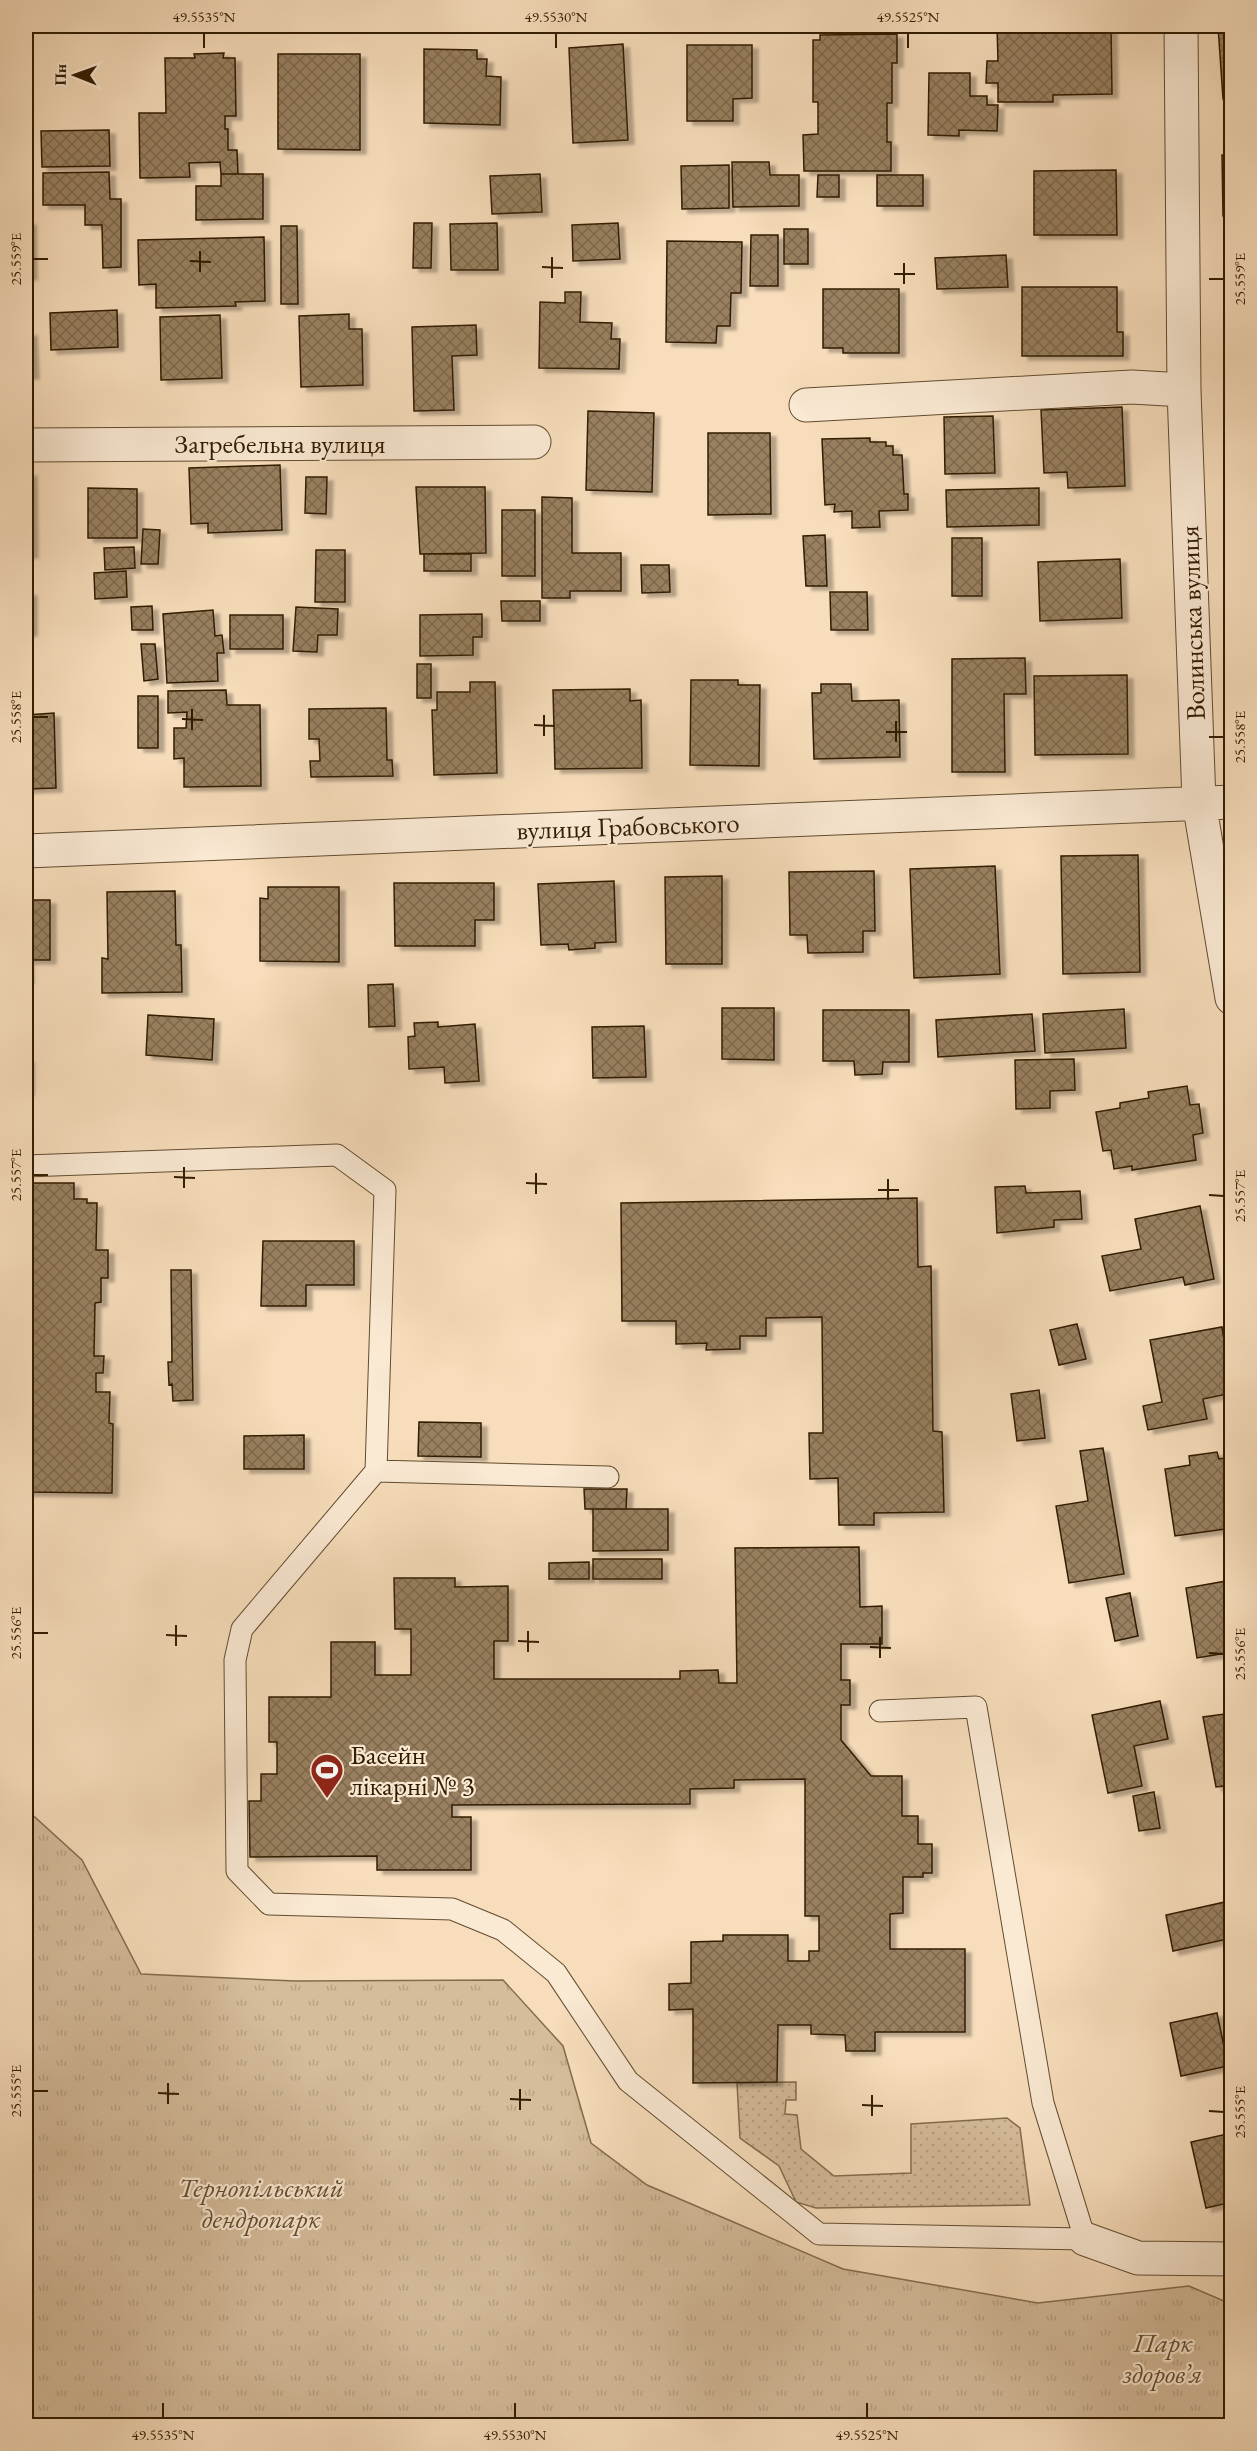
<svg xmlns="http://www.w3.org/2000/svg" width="1257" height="2451" viewBox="0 0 1257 2451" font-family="'EB Garamond',serif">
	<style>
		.grass { fill: url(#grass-dots); stroke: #836c4e; stroke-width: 1.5 }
		.park { fill: url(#park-tufts); stroke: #836c4e; stroke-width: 1.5 }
		.building { fill: url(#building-cross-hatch); stroke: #311c00; stroke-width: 1.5; filter: url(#shadow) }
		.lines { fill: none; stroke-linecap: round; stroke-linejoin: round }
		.lane-casing { stroke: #624c2f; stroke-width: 23 }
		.street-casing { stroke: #624c2f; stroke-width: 35 }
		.lane { stroke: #fae9d3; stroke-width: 21 }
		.street { stroke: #fae9d3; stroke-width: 33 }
		.ticks { fill: none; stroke: #311c00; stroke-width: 2 }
		.labels { text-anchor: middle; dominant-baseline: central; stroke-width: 4.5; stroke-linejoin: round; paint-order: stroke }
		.street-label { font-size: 27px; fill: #311c00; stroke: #fae9d3 }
		.poi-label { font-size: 27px; fill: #311c00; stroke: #fae9d3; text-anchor: start }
		.park-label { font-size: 27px; font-style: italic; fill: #624c2e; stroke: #fae9d3 }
		.neatline { fill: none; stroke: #311c00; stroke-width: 2 }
		.ticks-label { font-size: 15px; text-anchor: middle; fill: #311c00 }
	</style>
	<defs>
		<pattern id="grass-dots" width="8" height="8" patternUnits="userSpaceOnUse" patternTransform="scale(1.5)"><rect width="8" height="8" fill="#d5bc9b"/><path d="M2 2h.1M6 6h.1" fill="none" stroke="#b7a184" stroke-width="1.8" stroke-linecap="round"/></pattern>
		<pattern id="park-tufts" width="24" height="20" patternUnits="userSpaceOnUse" patternTransform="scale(1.5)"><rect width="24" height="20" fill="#d5bc9b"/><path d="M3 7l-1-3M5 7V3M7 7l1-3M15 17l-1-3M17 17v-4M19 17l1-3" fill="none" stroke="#b7a184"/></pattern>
		<pattern id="building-cross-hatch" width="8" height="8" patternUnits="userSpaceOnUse" patternTransform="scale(1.5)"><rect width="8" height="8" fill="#988061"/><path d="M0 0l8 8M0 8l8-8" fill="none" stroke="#7d684e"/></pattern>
		<filter id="shadow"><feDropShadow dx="6" dy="4" stdDeviation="1.5" flood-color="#0004"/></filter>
	</defs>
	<rect width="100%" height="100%" fill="#f7ddbb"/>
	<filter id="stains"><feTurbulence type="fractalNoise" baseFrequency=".00333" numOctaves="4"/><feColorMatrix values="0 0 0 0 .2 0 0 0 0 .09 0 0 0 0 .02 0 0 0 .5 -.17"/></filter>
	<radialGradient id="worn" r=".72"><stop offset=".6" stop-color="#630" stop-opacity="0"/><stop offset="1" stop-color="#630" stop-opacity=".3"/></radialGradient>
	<path class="grass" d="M796,2082V2100H786L785,2114L797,2115L801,2149L834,2176L911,2173V2124L1007,2118L1020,2128L1030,2205L816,2208L796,2202L779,2166L740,2138L737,2083Z"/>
	<path class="park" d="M26,1809L82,1860L141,1974L295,1981L503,1980L563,2046L591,2143L647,2185L843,2269L1038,2303L1189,2286L1231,2304V2425H26Z"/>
	<path class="building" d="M997,26H1111L1112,94L1053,95V102H998V83H986L987,61H998Z
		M1218,26H1232V99H1223Z
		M897,34V63H892V103H887V142H891V171H804L803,135L818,134V102H813V40H820V35Z
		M623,44L628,140L573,143L569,48Z
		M687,45H752V98L733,99V121H687Z
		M424,49L477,50V59H487L486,76L501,77L500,125L424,123Z
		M224,53L223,58H235L236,116H225V129H228V150H237L238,174H221L220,162L189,163L190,177L140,178L139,113H166L165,58H195L194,54Z
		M278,54H360V150L278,149Z
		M929,73H970V96H987V105H998L997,131L959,130V136L928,135Z
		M109,130L110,166L42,167L41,131Z
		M1222,155H1232V215L1223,216Z
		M732,162H769L770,175H799V206L733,207Z
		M729,165V208L682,209L681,166Z
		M1116,170L1117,235H1034V171Z
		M109,172L110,199H121V267L103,268L102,225H85V205H43V173Z
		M221,174H263V219L196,220V186H221Z
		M540,174L542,212L492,214L490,176Z
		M818,175H839V197H817Z
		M877,175H923V206H877Z
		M30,221L31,276H26V222Z
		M414,223H432L431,268H413Z
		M497,223L498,270H451L450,224Z
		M618,223L620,259L573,261L572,225Z
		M281,226H297L298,304H281Z
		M784,229H808V264H784Z
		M751,235H778V286H750Z
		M264,237L265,301L235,302L236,306L156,308V284L139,285L138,240Z
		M667,241L742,242L741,293H731L730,326H717L716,343L666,342Z
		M1006,255L1008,287L937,289L935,258Z
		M1022,287H1117V332H1123V356H1022Z
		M823,289H899V353H843V348H823Z
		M1226,290H1232V353H1228Z
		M565,292H581L580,322L612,323L611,339H620L619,369L539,368L540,302L565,303Z
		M117,310L118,347L51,350L50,313Z
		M349,314V329H362L363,385L301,387L299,316Z
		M220,315L222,378L161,380L160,317Z
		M476,325L477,355L452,356L454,410L414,411L412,327Z
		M31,332L33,375H26V333Z
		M1122,407L1125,486L1068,488L1067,472L1044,473L1041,410Z
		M588,411L654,413L652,492L586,490Z
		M993,416L995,473L945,474L944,417Z
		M708,433H770L771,514L708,515Z
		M870,438V442H886V446H893V455H902L904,494H908V510L879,511L880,527L852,528V511L834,512L835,504L825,505L822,439Z
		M280,465L282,530L208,533V523L191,524L189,468Z
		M31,472L32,554H26V473Z
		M306,477H327L326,514L305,513Z
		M416,487H485L486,553L420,554Z
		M88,488L137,489V538H88Z
		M1039,488V525L947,527L946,490Z
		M542,497L572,498V553H621V591H570V598H542Z
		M502,510H535V576H502Z
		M143,529L160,530L158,564H141Z
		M825,535L827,586H806L803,536Z
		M952,538H982V596H952Z
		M134,547L135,568L105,570L104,548Z
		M316,550H345V602H315Z
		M424,554H471V571H424Z
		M1120,559L1122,618L1040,621L1038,562Z
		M641,565H669L670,592L642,593Z
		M126,571L127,597L95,599L94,573Z
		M26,592H31V632H26Z
		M830,592H867L868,630H831Z
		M501,601H540V621H502Z
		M152,606L153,630H132L131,607Z
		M296,607L338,609L337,635H318L317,652L293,651Z
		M213,610L215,636L222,635L224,653H217L218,681L167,683L163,614Z
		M482,614V637H473V655L420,656V615Z
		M230,615H283V649H230Z
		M141,644H155L158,679L144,681Z
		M1025,658L1026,694H1004L1005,772H952V659Z
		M417,664H431V698H417Z
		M1127,675L1128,754L1035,755L1034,676Z
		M691,680H738V685H760L759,766L690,765Z
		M470,682H495L497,773L434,775L432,710H437V692H470Z
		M821,684H851L852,701L899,700L900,757L814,759L812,693H821Z
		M630,689V701L641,700L642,768L555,769L553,690Z
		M226,690L227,705H260L261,786L184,787V758L174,759V728H186L187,712L168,713V691Z
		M138,696H158V748H138Z
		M386,708L387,760H392L393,776L311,777L310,761H320L319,739H309V709Z
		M54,713L56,788L26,789V715Z
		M1138,855L1140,972L1063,974L1061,856Z
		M995,866L1000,974L914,978L910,869Z
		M874,871L875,931H863V952L808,953L807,935H790L789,872Z
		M722,876V964H666L665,877Z
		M614,881L616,942L595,943V948L569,950L568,944L541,945L538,884Z
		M394,883H494V920H475V946H395Z
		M268,887H339V962L260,961V898L268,899Z
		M175,891L176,945H181L182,992L102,993V958L108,959L107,892Z
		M26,900H50V960H27L28,979H26Z
		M393,984L395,1026L369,1027L368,985Z
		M722,1008H774V1060L722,1059Z
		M1124,1009L1126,1048L1045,1053L1043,1014Z
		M823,1010H909V1062H883L882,1074L855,1075L854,1061H823Z
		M1032,1014L1035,1051L938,1057L936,1020Z
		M148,1015L214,1019L212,1060L146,1055Z
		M438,1022V1027L475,1024L479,1081L445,1083L444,1067L409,1069L408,1037L415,1036L414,1023Z
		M644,1026L646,1077L593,1078L592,1027Z
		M26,1059H28V1091H26Z
		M1074,1059L1075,1090L1050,1091V1108L1016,1109L1015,1060Z
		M1187,1086L1190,1105L1199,1104L1203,1133L1193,1135L1196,1160L1132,1170V1166L1114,1169L1111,1150L1103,1151L1096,1112L1120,1108V1103L1149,1098L1148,1092Z
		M29,1183H74V1199H87V1203H97L96,1250H108V1278H101V1302L95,1303L94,1356H104L103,1373H96V1392H110L109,1423L113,1424L112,1493L26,1492V1195H29Z
		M1025,1186L1026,1193L1080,1191L1082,1219L1054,1220V1227L997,1233L995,1187Z
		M917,1198L918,1267L931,1266L933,1431L942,1432L944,1512L874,1513V1525H839L838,1478L810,1479L809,1433H823L822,1317L766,1318V1336H740V1349L706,1350L707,1343L676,1344V1321H622L621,1203Z
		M1200,1206L1214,1279L1185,1285L1183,1277L1110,1291L1102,1256L1141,1249L1135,1219Z
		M263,1241H354V1285H306V1306H261Z
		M171,1270H191L193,1400L173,1401L172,1384L169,1385L168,1362H172Z
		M1077,1324L1086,1359L1059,1365L1050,1330Z
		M1222,1327L1232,1393L1203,1399L1207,1419L1148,1430L1143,1406L1162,1402L1150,1340Z
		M1039,1390L1045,1438L1017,1441L1011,1394Z
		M419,1422L481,1423V1457L418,1456Z
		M304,1435V1469H244V1436Z
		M1103,1448L1124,1574L1069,1583L1056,1506L1088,1501L1080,1451Z
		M1217,1452L1219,1459L1232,1457V1528L1175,1536L1165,1469L1190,1465L1189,1456Z
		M584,1489H627L626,1509H585Z
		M593,1509H668V1550L593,1551Z
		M859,1547L860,1607L882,1606V1644H841V1680H850V1705H841V1740L871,1776H902V1816H918V1844H932V1873H923V1877H903V1913L890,1914V1949H965V2032H875V2051H846L845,2035L811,2034V2025H778L777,2082L693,2083V2009L669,2010V1984L691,1983V1942L723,1941V1935H788V1961H809V1951H819V1916H805V1779L734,1780V1788L690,1789V1804L452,1805V1817H471V1870H377V1856L250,1857L249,1801H261V1774H277V1742H269V1697H331V1642H375V1675H411V1629H395L394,1578H455V1587L508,1586V1641H494V1679H680V1671L718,1670L719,1683H737L735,1548Z
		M593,1559H662V1579H593Z
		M589,1562V1579H549V1563Z
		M1232,1580V1652L1197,1658L1186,1588Z
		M1130,1593L1138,1636L1115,1641L1106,1598Z
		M1160,1701L1168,1739L1134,1746L1142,1786L1108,1793L1092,1715Z
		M1232,1713V1785L1216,1787L1203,1717Z
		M1154,1792L1160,1828L1139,1831L1133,1796Z
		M1225,1902L1232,1938L1173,1951L1166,1915Z
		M1217,2013L1228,2066L1181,2076L1170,2023Z
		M1232,2133V2202L1206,2208L1191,2142Z"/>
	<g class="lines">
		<defs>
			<path id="lane" d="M26,1166L337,1155L385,1190L376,1471L242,1629L235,1660L237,1871L269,1904L452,1909L503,1930L556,1973L628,2081L819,2234L1085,2239L1043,2103L976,1707L880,1711
				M376,1471L608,1477"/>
			<path id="street" d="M1181,26L1184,390L1199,802L1232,998
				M806,405L1132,387L1184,390
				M26,445L534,442
				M26,851L1232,802
				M1085,2239L1138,2258L1232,2259"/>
		</defs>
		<use href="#lane" class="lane-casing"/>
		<use href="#street" class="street-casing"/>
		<use href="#lane" class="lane"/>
		<use href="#street" class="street"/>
	</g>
	<path class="ticks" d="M204,48V33M556,48V33M908,48V33M33,259H48M190,261L211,262M542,267L563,268M200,272V251M894,274H915M552,278V257M1209,279H1224M904,284V263M33,717H48M182,719L203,720M534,725L555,726M192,730V709M886,732H907M544,736V715M1209,737H1224M896,742V721M33,1175H48M174,1177L195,1178M526,1183L547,1184M184,1188V1167M878,1190H899M536,1194V1173M1209,1195L1224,1196M888,1200V1179M33,1633H48M166,1635L187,1636M518,1641L539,1642M176,1646V1625M870,1647L891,1648M528,1652V1631M1209,1653L1224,1654M880,1658V1637M33,2091H48M158,2093L179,2094M510,2099L531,2100M168,2104V2083M862,2105L883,2106M520,2110V2089M1209,2111L1224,2112M872,2116V2095M163,2418V2403M515,2418V2403M867,2418V2403"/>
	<defs>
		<symbol id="stadium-pin" viewBox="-11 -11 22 30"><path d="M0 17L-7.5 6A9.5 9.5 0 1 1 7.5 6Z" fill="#8f2418" stroke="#fae9d3"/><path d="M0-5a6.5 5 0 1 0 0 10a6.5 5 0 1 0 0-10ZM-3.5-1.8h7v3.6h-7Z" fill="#fff"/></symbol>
	</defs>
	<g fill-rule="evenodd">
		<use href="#stadium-pin" x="308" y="1751" width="38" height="52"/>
	</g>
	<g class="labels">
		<g class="street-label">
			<text x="280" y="443">Загребельна вулиця</text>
			<text transform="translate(1192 623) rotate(-92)">Волинська вулиця</text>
			<text transform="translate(628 826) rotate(-2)">вулиця Грабовського</text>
		</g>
		<g class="poi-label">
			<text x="350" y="1754">Басейн<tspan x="350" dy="31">лікарні № 3</tspan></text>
		</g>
		<g class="park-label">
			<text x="261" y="2187">Тернопільський<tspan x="261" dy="31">дендропарк</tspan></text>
			<text x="1163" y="2342">Парк<tspan x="1163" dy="31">здоров’я</tspan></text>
		</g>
	</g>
	<rect width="1257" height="2451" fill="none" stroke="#f7ddbb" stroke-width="66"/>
	<g transform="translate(75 75) rotate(271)" stroke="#fae9d3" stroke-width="4.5" paint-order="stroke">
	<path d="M0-4.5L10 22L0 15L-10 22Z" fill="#311c00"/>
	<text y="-9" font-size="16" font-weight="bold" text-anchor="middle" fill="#311c00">Пн</text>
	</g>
	<rect x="33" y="33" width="1191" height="2385" class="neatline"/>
	<g class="ticks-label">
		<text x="204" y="22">49.5535°N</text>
		<text x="556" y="22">49.5530°N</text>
		<text x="908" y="22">49.5525°N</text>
		<text transform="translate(16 259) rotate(-90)" y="5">25.559°E</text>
		<text transform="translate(1240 279) rotate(-90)" y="5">25.559°E</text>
		<text transform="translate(16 717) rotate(-90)" y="5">25.558°E</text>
		<text transform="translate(1240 737) rotate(-90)" y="5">25.558°E</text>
		<text transform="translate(16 1175) rotate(-90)" y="5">25.557°E</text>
		<text transform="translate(1240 1196) rotate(-90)" y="5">25.557°E</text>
		<text transform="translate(16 1633) rotate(-90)" y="5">25.556°E</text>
		<text transform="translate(1240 1654) rotate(-90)" y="5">25.556°E</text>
		<text transform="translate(16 2091) rotate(-90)" y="5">25.555°E</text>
		<text transform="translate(1240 2112) rotate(-90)" y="5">25.555°E</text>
		<text x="163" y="2440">49.5535°N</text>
		<text x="515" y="2440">49.5530°N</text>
		<text x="867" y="2440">49.5525°N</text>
	</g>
	<rect width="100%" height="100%" filter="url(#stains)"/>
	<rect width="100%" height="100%" fill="url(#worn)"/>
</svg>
